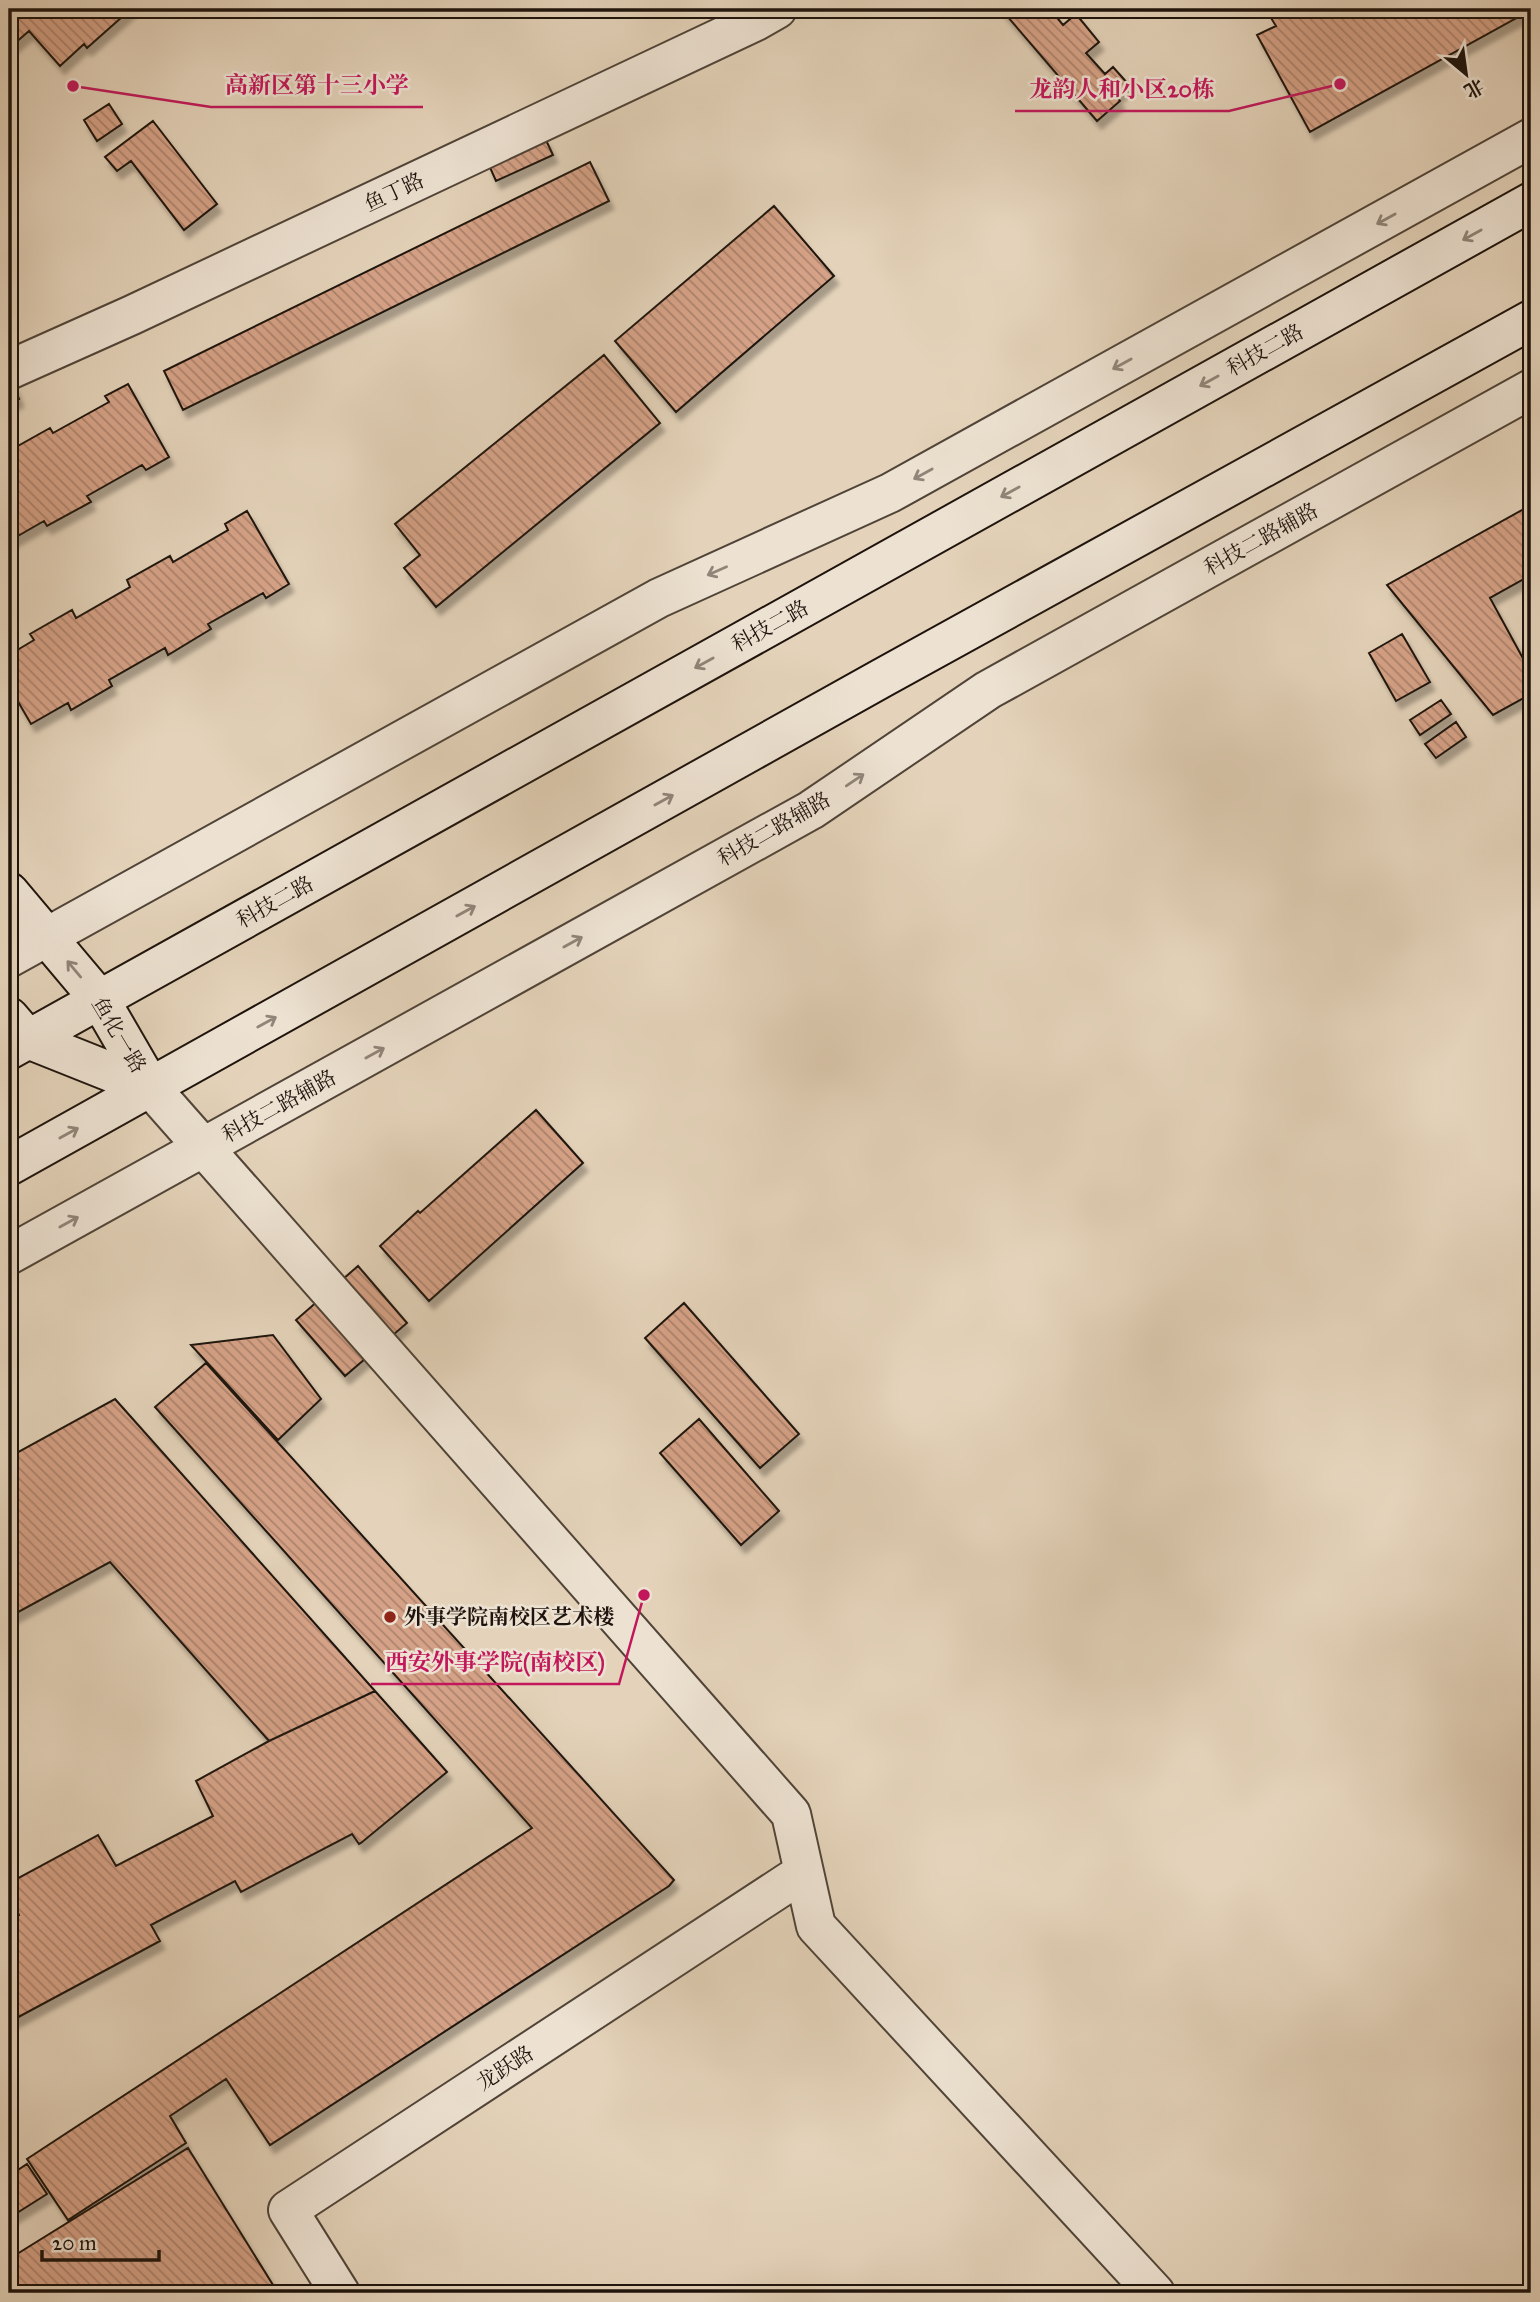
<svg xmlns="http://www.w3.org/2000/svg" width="1540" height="2302" viewBox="0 0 1540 2302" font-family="'IM FELL Great Primer','Noto Serif SC',serif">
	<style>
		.building { fill: url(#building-back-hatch); stroke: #1e140d; stroke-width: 2; filter: url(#shadow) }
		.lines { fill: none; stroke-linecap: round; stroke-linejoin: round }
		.minor-casing { stroke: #504438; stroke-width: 42 }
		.secondary-casing { stroke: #1e140d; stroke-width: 42 }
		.minor { stroke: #ede2d2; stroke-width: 38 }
		.secondary { stroke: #ede2d2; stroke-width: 38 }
		.oneway { stroke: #908579 }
		.poi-dot { fill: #8f2418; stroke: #ede2d2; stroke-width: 2.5 }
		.labels { text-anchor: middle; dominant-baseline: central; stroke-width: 5; stroke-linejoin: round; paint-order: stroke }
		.street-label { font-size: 21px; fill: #1e140d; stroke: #ede2d2 }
		.poi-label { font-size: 21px; font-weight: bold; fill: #1e140d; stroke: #ede2d2; text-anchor: start }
		.leader { fill: none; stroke: #c2185b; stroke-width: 2.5 }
		.callout-dot { fill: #c2185b; stroke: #ede2d2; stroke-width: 2.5 }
		.callout-label { font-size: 23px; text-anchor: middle; font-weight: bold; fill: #c2185b; stroke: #ede2d2; stroke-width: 5; stroke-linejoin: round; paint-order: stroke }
	</style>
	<defs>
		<pattern id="building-back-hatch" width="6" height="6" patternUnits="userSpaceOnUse" patternTransform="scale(1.75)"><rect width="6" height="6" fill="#d6a287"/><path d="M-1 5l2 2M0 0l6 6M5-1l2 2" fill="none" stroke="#ad836d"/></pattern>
		<filter id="shadow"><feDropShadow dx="4.5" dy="8" stdDeviation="2" flood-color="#0004"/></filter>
	</defs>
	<rect width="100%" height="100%" fill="#e4d3ba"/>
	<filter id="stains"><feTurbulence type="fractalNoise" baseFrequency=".00286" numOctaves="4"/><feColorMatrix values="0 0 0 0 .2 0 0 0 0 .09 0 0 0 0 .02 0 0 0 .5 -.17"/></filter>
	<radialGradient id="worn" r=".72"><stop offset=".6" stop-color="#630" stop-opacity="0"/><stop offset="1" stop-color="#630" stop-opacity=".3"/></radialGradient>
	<path class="building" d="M9,9H131L87,48L84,44L60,66L29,31L13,45L9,41Z
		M1001,9H1050L1063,25L1076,14L1099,42L1086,53L1105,74L1113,67L1129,85L1116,96L1120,101L1097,121Z
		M1288,9H1531V10L1310,132L1257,35L1276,26L1271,18Z
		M109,104L122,124L97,141L84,120Z
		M153,121L217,204L184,230L131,161L117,171L105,157Z
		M545,138L553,155L496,181L488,163Z
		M590,162L609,201L183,410L164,371Z
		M774,206L834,276L676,412L615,341Z
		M604,355L660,423L436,607L404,568L420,555L395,524Z
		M13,384L19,399L9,404V386Z
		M128,384L169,457L146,470L142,465L87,496L91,502L47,526L44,521L9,541V459L11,458L9,451L50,428L53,433L109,402L105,396Z
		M1531,505V575L1490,598L1531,673V694L1493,715L1387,585Z
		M247,511L289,584L266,598L263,593L208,624L211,629L168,655L165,648L109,680L112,686L71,710L68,703L31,724L9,686V681L15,677L9,667V655L34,640L30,634L72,610L76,618L130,587L127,580L170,556L173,562L228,530L225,524Z
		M1402,634L1430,682L1396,701L1369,653Z
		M1441,700L1451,714L1420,735L1410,720Z
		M1456,722L1466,737L1436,758L1425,744Z
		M536,1110L583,1163L429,1301L380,1246L418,1211L420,1213Z
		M358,1266L407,1323L345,1376L296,1320Z
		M684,1303L799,1434L760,1468L645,1338Z
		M273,1335L321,1399L278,1440L191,1345Z
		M206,1363L674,1880L669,1886L270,2145L226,2079L170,2116L186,2143L68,2220L27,2159L532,1828L155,1407Z
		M115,1399L375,1691L269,1741L110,1562L9,1617V1457Z
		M699,1419L779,1511L741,1545L660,1453Z
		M375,1691L447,1772L361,1843L359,1844L352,1834L241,1892L235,1881L151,1925L160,1941L11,2021L9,2016V1920L19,1915L9,1894V1883L98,1835L116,1866L213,1816L196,1781L269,1741Z
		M188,2148L278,2293H9V2259Z
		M27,2164L47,2194L9,2218V2176Z"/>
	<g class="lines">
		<defs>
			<path id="minor" d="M9,370L132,315L756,21L777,9
				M9,958L659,598L890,493L1531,138
				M151,1088L791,1814L816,1926L1155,2293
				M9,1255L811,810L988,690L1531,389
				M340,2293L288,2210L804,1872"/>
			<path id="secondary" d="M9,892L100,1000L151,1088
				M9,1017L28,1039L151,1088
				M9,1050L1531,202
				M9,1166L882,678L1531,320"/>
		</defs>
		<use href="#minor" class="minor-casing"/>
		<use href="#secondary" class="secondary-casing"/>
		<use href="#minor" class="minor"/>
		<use href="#secondary" class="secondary"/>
	</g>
	<defs><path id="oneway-shaft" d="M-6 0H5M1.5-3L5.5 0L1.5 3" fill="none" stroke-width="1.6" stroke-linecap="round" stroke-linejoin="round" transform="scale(1.75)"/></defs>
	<g class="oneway">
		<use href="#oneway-shaft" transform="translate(1386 219) rotate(151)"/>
		<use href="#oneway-shaft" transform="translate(1472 235) rotate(151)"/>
		<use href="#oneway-shaft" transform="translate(1122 364) rotate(151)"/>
		<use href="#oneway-shaft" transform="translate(1209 381) rotate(151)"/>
		<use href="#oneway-shaft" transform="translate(923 474) rotate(151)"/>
		<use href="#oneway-shaft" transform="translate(1010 492) rotate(151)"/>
		<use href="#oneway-shaft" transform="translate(717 571) rotate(156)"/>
		<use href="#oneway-shaft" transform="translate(704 663) rotate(151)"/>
		<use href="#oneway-shaft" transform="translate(855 780) rotate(-34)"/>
		<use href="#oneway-shaft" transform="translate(664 800) rotate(-29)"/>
		<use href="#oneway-shaft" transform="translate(466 911) rotate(-29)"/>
		<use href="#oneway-shaft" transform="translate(573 942) rotate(-29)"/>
		<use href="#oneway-shaft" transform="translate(74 969) rotate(-130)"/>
		<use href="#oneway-shaft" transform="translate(267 1022) rotate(-29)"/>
		<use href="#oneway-shaft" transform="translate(375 1053) rotate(-29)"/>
		<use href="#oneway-shaft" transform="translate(69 1133) rotate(-29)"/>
		<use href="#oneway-shaft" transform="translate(69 1222) rotate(-29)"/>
	</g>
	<circle class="poi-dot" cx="390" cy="1617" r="7"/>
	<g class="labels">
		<g class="street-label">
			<text transform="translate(394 192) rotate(-25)">鱼丁路</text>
			<text transform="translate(1265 350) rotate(-29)">科技二路</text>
			<text transform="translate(1261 539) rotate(-29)">科技二路辅路</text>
			<text transform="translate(770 626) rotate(-29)">科技二路</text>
			<text transform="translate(774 829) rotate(-30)">科技二路辅路</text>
			<text transform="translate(275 902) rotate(-29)">科技二路</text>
			<text transform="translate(119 1035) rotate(59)">鱼化一路</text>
			<text transform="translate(279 1106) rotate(-29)">科技二路辅路</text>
			<text transform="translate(505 2068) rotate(-33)">龙跃路</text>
		</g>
		<g class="poi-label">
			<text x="404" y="1617">外事学院南校区艺术楼</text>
		</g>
	</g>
	<path class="leader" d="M73 86L211 107H423M1340 84L1229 111H1015M644 1595L619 1684H371"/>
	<g class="callout-dot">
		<circle cx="73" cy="86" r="7"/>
		<circle cx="1340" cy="84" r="7"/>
		<circle cx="644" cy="1595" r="7"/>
	</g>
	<g class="callout-label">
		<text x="317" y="93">高新区第十三小学</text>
		<text x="1122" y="97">龙韵人和小区20栋</text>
		<text x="495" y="1670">西安外事学院(南校区)</text>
	</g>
	<rect width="1540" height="2302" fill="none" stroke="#e4d3ba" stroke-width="35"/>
	<rect x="10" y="10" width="1519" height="2281" fill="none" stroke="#1e140d" stroke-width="3.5"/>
	<rect x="18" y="18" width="1505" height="2267" fill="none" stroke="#1e140d" stroke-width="2"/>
	<g transform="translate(1466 74) rotate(151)" stroke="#ede2d2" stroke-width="5" paint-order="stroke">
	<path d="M0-5L12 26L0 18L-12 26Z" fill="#1e140d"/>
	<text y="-10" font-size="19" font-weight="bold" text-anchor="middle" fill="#1e140d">北</text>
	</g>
	<path d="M42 2250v10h117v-10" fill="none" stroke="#1e140d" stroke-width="3.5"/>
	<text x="52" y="2250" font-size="21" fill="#1e140d" stroke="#ede2d2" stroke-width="5" paint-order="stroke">20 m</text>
	<rect width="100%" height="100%" filter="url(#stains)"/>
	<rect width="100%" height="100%" fill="url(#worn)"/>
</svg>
